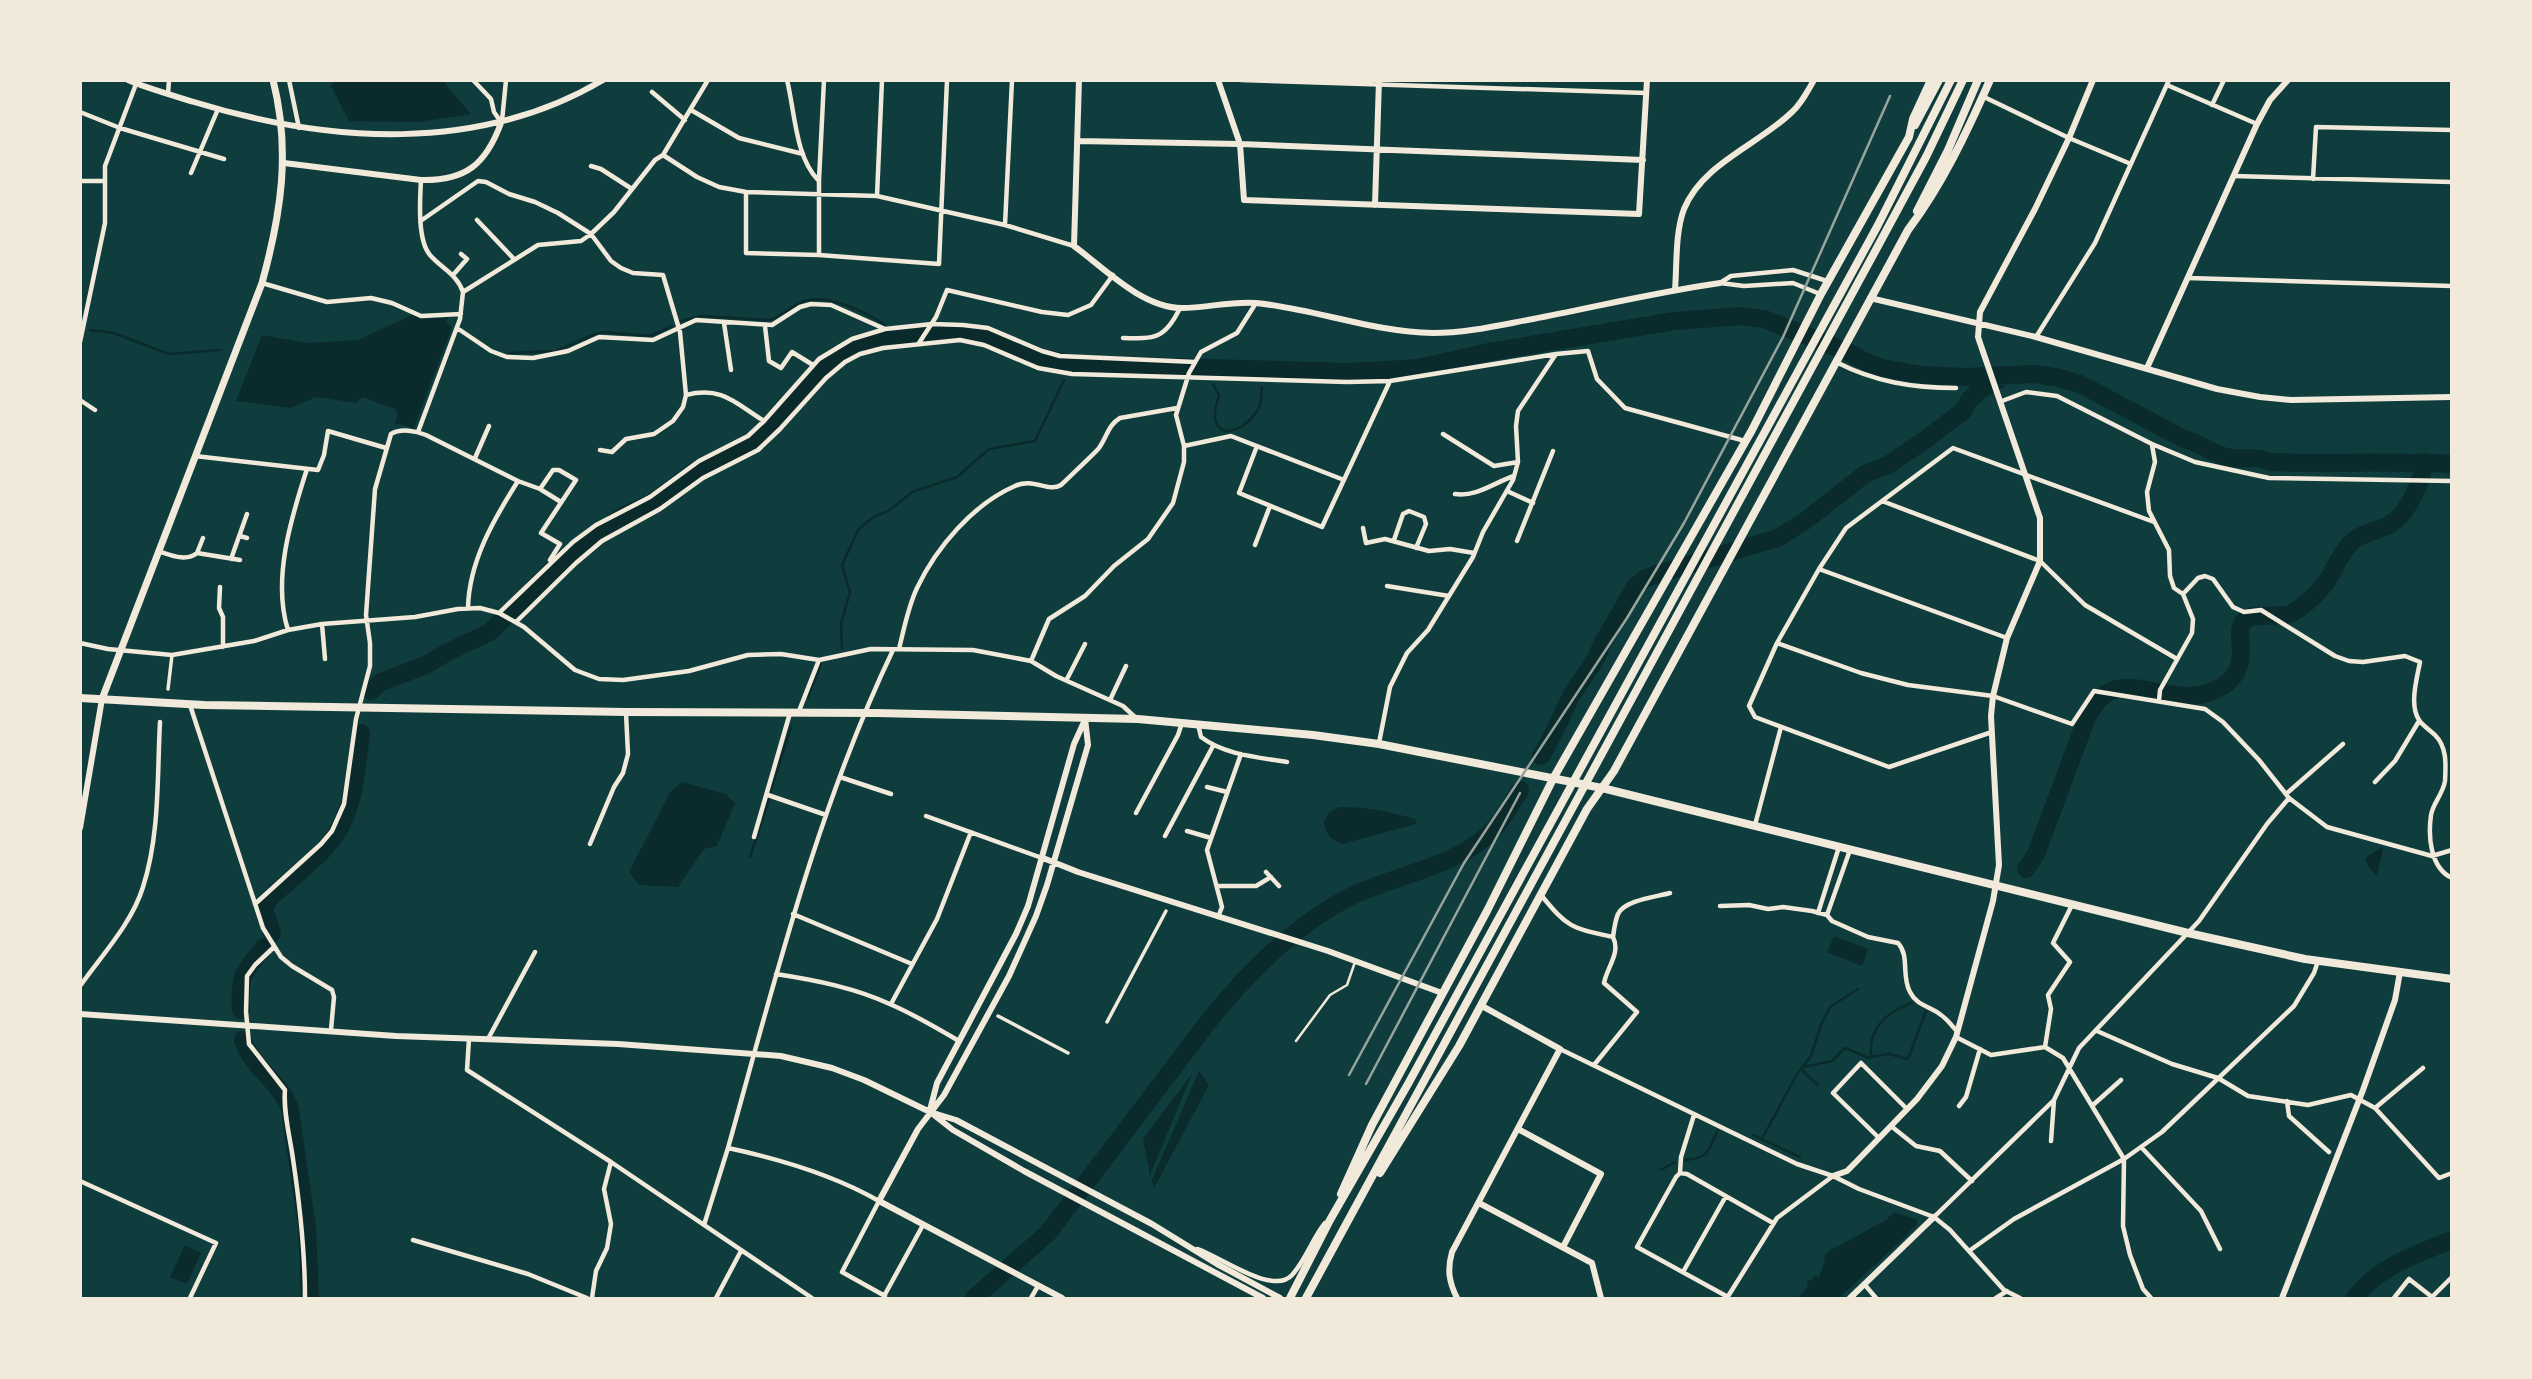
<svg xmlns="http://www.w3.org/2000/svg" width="2532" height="1379" viewBox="0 0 2532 1379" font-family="'Space Grotesk',sans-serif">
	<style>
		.water { fill: #0a2a2b }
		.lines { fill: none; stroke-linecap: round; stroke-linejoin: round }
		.stream { stroke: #0a2a2b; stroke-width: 2.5 }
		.river { stroke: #0a2a2b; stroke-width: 18 }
		.service { stroke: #f1e9da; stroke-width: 2.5 }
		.pedestrian { stroke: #f1e9da; stroke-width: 3.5 }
		.minor { stroke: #f1e9da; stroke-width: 4.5 }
		.tertiary { stroke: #f1e9da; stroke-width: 6 }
		.secondary { stroke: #f1e9da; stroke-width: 7 }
		.trunk { stroke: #f1e9da; stroke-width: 8 }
		.rail { stroke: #97a49c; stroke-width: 2.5 }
	</style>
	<rect width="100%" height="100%" fill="#0f3d3e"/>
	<path class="water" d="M335,81H443L471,114L419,122L349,121L331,86Z
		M412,315L425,319L448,317L446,322L452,327L414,428L395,423L398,415L395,409L362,397L356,403L316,397L291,408L236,401L262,335L307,343L358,340Z
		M682,782L726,794L735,803L717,846L704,849L678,887L639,885L629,872L671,791Z
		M1339,807C1368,807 1387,811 1415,819L1416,824L1342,844C1330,839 1325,834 1324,821L1329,813Z
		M2382,847L2383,850L2377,876L2369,868L2365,858Z
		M1834,936L1868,949L1862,966L1827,952Z
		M1199,1071L1209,1085L1154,1188L1152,1180Z
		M1192,1074L1150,1175L1143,1139Z
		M1894,1212L1917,1220V1224L1903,1239L1839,1298H1791L1793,1296L1798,1298L1808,1287L1807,1280L1811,1281L1815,1276L1819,1277L1825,1261L1824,1256L1829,1251L1886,1220Z
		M185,1245L201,1253L187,1284L170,1277Z"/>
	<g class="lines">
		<path class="stream" d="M681,321L702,316L768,320C781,318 790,307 802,302C824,292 867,312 885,325
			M90,330L114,333L169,354L219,350
			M509,353L556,351L592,335L604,332L650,336L672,326
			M1070,368L1072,364
			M1201,369L1203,371
			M1263,376V370
			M1213,384L1219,395C1217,402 1214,410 1215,418C1221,447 1256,421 1260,404C1262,399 1261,392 1262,387
			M842,648L841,624L850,592L842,565L858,530L872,518L890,510L912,492L957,477L989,449L1035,441L1064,380
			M808,697L821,664
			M770,793L791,727
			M750,857L769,799
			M1871,1057L1889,1054L1908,1059L1926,1011
			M1803,1067L1832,1061L1845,1048L1869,1058L1871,1056C1868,1028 1888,1012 1911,1003
			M1801,1069L1818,1085
			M1753,1135L1800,1157
			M1762,1139L1797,1074L1811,1056L1821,1025L1830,1007L1858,989
			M1685,1160C1709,1158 1709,1151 1717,1131
			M1661,1170L1675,1162"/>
		<path class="river" d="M371,691L381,682L426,665L446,653L490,632L552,570L593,536L625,515L652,503L695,471L753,441L770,425L822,368L855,346L879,338L930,332L958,331L989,336L1036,356L1072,364L1346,372L1387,370L1418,368L1489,352L1675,321L1741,316L1764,319L1848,352L1866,362L1882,368L1922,375L1965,377L2035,374L2059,378L2080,384L2184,439C2201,443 2213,455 2231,458C2245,460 2256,455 2270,462C2330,464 2391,461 2452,464
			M1541,756C1554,736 1561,715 1572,695C1581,679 1597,662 1601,646L1635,587L1644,579L1657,574L1778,538L1805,521L1865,474L1888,465L1925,440L1963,411L1969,400L1981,389L2003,377
			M2026,869L2036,854L2086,720C2116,655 2162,712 2213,691C2261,670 2229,633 2245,620C2254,612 2279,619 2292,613C2305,606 2323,589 2330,576C2336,565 2341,553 2350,544C2362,531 2379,532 2392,523C2408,512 2423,481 2424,462
			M272,933L264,910L267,901C286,882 309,866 327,846C355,815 356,772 361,733
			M241,1010C239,972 243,975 264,947
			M243,1040C251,1067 281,1082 290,1109L307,1227L310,1298
			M974,1298L1048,1233L1208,1022C1246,975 1293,926 1348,898C1393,875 1458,867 1493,830C1504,818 1512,803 1520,790
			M2355,1298C2377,1267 2417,1254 2452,1240"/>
		<path class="service" d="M1296,1041L1330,995L1347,985L1355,962"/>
		<path class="pedestrian" d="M168,689L172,655
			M998,1016L1068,1053
			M1107,1022L1166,911"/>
		<path class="minor" d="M289,80L299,128
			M473,80L491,99L494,112L501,122
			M787,80C795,112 795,156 818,180
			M1241,80L1646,93
			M2167,85L2257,124
			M652,92L685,120
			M168,94L169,80
			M1982,96L2069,138L2131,164
			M2212,105L2224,80
			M691,110L739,138L803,154
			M80,112L120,128L224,159
			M502,121L506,80
			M663,155L697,177L719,187L746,192L877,196L1005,225L1074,246
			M591,166L601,169L632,189
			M191,173L218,109
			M2234,176L2452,182
			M2313,179L2316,127L2452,130
			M421,180C420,199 417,240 430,255C441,268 457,274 463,292
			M80,181H104
			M746,192V253L819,255L939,264L947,80
			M877,196L882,80
			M422,220L478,181L486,182L509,194L535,202L558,213L591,234L611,261L621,268L633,273L663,275L680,332L686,395L683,407L673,421L654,434L626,439L612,452L600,450
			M477,220L514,259
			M1005,225L1012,80
			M819,255V180L824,80
			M453,275L467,259L461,254
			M2188,278L2452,286
			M262,283L327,302L371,298L392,303L421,316L461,314
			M1720,283L1731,276L1793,270L1827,281
			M1720,283L1744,286L1793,283L1820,294
			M724,323L731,370
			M765,326L769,361L781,368L792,352L813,365
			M457,328L491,351L507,357L533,358L568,351L599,337L653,340L696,320L772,325L800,307L811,304L831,305L885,329
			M2036,337L2095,243L2169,80
			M1123,338C1155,339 1165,339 1180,308
			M80,342L105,223V166L136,84
			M919,343L936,317L947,290L1042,312L1068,315L1091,305L1113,275
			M1836,362C1875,382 1913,388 1956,388
			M686,395C722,386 735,403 764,421
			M80,400L95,410
			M2002,401L2026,392L2057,396L2152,444L2195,462L2269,478L2452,481
			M418,432L460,319L463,292L538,245L581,241L591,234L614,212L655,160L663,155L708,80
			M1443,434L1494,466L1518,462
			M2152,445L2155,462L2147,492L2149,511L2169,550L2170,576L2174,588L2183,594L2193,619L2192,633L2160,690L2159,701
			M1184,446L1231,436L1344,480
			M1257,446L1239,493L1322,527L1390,381
			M195,456L318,470L324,455L328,431L386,448
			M475,458L489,426
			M540,489L553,470H559L576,480L541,533L560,544L550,560
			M1507,491L1533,503
			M1455,494C1477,497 1493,483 1514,476
			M1882,501L2040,561L2085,605L2177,659
			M1363,528L1366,543L1385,539L1429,551L1450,549L1474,553
			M240,536L247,538
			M1394,540L1403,514L1409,511L1424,517L1426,524L1416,548
			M1517,541L1553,451
			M1255,545L1270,506
			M158,551C171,555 186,562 197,553L240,560
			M197,553L203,538
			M231,559L247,514
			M1819,569L2007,638
			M1387,586L1449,596
			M220,587L219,608L223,617V647
			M2183,594L2198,578L2205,576L2213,579L2233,607L2244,612L2261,610L2335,656L2349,661L2363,662L2405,656L2420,662C2417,678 2409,705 2419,720C2423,726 2430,730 2435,735C2447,747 2446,764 2445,781C2443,794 2433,803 2431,815C2428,836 2430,868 2452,878
			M468,608C469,561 494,519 518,481
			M499,613L573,542L596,525L650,497L699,461L748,436L764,421L819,359L852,339L885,329L932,324L963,325L988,328L1042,351L1060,356L1195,362
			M516,622L576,563L602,541L660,509L703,478L758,450L780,429L826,378L845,362L860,354L883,348L960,340L984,345L1038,368L1072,374L1347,382L1390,381L1556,354
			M322,624L325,659
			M288,630C272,580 291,518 307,469
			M80,643L108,649L172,655L254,641L288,630L322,624L415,617L458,609L480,608L499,613L524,627L575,670L599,679L623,680L689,671L748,655L781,654L819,660L871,649L973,650L1031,661L1056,676L1123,706L1137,719
			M1777,643L1861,673L1908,685L1993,696L2072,724L2094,691L2205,709L2223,722L2259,760L2289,798L2327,827L2432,856L2452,850
			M899,649C904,629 908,607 917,588C936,548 973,504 1015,486C1033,477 1048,493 1061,485C1063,483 1097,451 1099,448C1107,437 1108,425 1120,418L1177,408
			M1031,661L1049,619L1085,596L1114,566L1148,539L1173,503L1184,462V446L1176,415L1189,373L1201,352L1237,333L1256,303
			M1067,679L1085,644
			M1110,700L1126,666
			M190,705L263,928L281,957L292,966L332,990L334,997L331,1030
			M799,711L819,660
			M1198,724L1201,737C1225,755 1257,757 1287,762
			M1992,732L1889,767L1755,717L1749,706L1777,643L1819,569L1846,528L1953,448L2154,522
			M1379,743L1390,687L1407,653L1428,630L1473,557L1483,532L1513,480L1518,462L1516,426L1518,411L1556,354L1588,351L1597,379L1625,408L1745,441
			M840,777L891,794
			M2375,782L2395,761L2419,721
			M1207,787L1227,792
			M2286,794L2343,744
			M768,795L826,815
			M1136,813L1178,735L1182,723
			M926,816L1042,858
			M1755,825L1781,727
			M1187,831L1211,838
			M1165,836L1213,746
			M754,837L790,713
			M590,844L614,787L623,773L628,754L626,713
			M1266,872L1279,886
			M1217,886H1256L1271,877
			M1541,895C1568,928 1571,928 1613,937C1621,953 1607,967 1604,983L1637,1012L1594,1065
			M255,904L321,844L332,831L344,804L356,719L370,666V643L366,615L375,489L391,434C401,428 416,431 426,435L518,481L540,489L561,502
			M1720,906L1749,905L1768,909L1783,907L1812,911L1827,915L1832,921L1868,937L1898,943C1910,956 1901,976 1910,992C1917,1006 1930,1006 1941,1015C1947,1019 1952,1026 1957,1031
			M1818,913L1839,847
			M793,914L912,964
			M1827,915L1850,850
			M1218,917L1222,907L1207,850L1241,754
			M1613,937C1614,930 1615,921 1618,914C1625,900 1656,897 1670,893
			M274,947L255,965L247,976L246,1012L249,1044L285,1090C283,1112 290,1137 293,1159C300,1206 305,1251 305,1298
			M776,974C815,980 856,988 892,1005C915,1015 937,1028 959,1041
			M80,986C102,955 132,923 143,887C160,834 157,777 160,722
			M891,1004L937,919L971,832
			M2097,1031L2172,1064L2218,1078L2248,1096L2308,1105L2351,1095L2375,1108L2439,1178L2452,1173
			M1956,1037L1991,1055L2045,1047L2063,1058L2124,1159L2123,1226L2130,1255L2143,1289L2151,1298
			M469,1039L467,1070L611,1162L812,1298
			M488,1039L535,952
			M2045,1047L2051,1009L2048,995L2070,962L2053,943L2072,905
			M1560,1049L1797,1164L1833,1176L1859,1189L1934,1217L1950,1230L2004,1290L2020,1298
			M2287,1101L2289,1116L2329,1152
			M2093,1105L2121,1080
			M1959,1106L1966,1097L1980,1049
			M2375,1108L2423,1068
			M1891,1126L1916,1146L1940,1151L1972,1181
			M1879,1138L1833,1093L1861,1063L1907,1109
			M2051,1141L2054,1100
			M2141,1147L2201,1211L2220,1249
			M728,1148C775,980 817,809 893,650
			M1680,1173L1681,1157L1694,1115
			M80,1181L216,1243L190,1298
			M1934,1217L2054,1100L2079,1048L2199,921L2267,824L2289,798
			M704,1225L728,1148C780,1159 832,1174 879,1201L842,1272L885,1296
			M413,1240L528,1274L587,1298
			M1197,1249C1221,1257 1273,1296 1292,1275C1306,1260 1312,1239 1325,1223
			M1969,1251L2014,1219L2124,1159L2162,1132L2294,1006L2314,973L2318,961
			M1683,1272L1726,1196
			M1865,1285L1876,1298
			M1728,1297L1637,1247L1676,1177L1680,1173L1687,1174L1773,1223
			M592,1298L596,1271L607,1248L611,1224L604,1189L611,1162
			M716,1298L741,1251
			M883,1298L923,1225
			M1031,1298L1038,1286
			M1727,1298L1777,1218L1833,1176
			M1996,1298L2007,1291
			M2394,1298L2409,1279L2432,1297
			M2431,1298L2452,1277"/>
		<path class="tertiary" d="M128,80C149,89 172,95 194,102C328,143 478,154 603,80
			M1079,80L1074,246C1104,268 1142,308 1182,308C1206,308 1231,301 1256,303C1315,309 1373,332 1433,333C1467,333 1500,325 1533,319C1595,307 1657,292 1720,283
			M1218,80L1240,144L1244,200L1639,214L1647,80
			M1077,141L1240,144L1643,160
			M284,163L421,180C466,181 486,164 501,123
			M1375,205L1379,80
			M1675,290C1677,265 1675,233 1684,209C1703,163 1758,145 1792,112C1802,103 1807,92 1814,80
			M1870,298L2036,337L2217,389L2260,397L2291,400L2452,397
			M2147,368L2257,124L2270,100L2288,80
			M80,828L102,699
			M1043,858L1078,872L1328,951L1442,993
			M80,1014L396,1036L618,1044L781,1056L832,1068L864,1080L930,1112L956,1120L1152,1224L1217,1264L1280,1298
			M930,1110L937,1083L1016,934L1028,906L1074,744L1084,722
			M934,1115L953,1130L1024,1171L1263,1298
			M1518,1129L1601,1174L1563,1247
			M1833,1176L1847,1171L1854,1164L1917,1099L1942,1066L1956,1037L1993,901L1999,865L1991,716L1993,696L2007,638L2040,561V518L1978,337L1980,312L2035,209L2069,138L2093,80
			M1479,1203L1592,1263L1601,1298
			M1062,1298L879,1201L918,1129L944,1095L1009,976L1036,916L1047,885L1088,745L1085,718
			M1457,1298C1449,1282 1447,1270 1452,1252L1560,1049L1482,1006
			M1850,1298L1934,1217
			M2282,1298L2363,1090L2395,1000L2400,972"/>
		<path class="secondary" d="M102,699L262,283C281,214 291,151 273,80"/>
		<path class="trunk" d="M1915,125L1939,80
			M1917,211L1948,150L1978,80
			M80,698L204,705L626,712L876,713L1138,719L1313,735L1379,744L1602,788L2188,933L2305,959L2452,979
			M1380,1173L1459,1046L1587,809L1614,771L1908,230C1942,185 1967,132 1990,80
			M1341,1194L1372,1125L1487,911L1554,777L1752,430L1821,294L1909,137L1913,119L1931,80
			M1290,1298L1330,1220L1408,1084L1878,225L1951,80
			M1306,1298L1878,246L1926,157L1963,80"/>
		<path class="rail" d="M1349,1075L1464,863L1627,618L1684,523L1783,337L1890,96
			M1366,1084L1520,793"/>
	</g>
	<rect width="2532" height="1379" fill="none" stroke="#f1e9da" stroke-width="164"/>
</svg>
